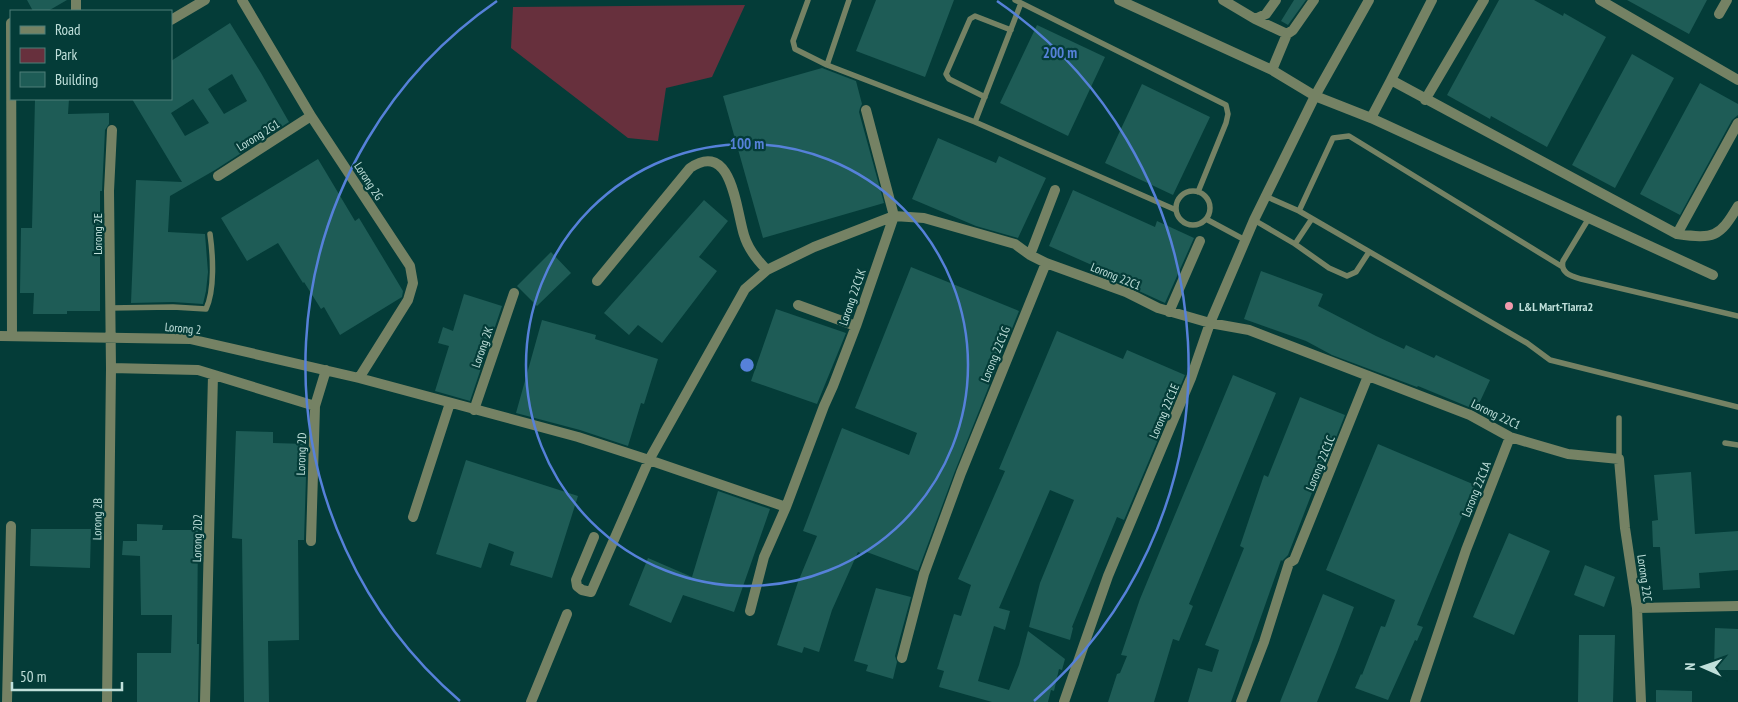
<svg xmlns="http://www.w3.org/2000/svg" width="1738" height="702" viewBox="0 0 1738 702" font-family="'PT Sans Narrow',sans-serif">
	<style>
		.green { fill: #67303d }
		.building { fill: #1e5c56; fill-rule: evenodd }
		.lines { fill: none; stroke-linecap: round; stroke-linejoin: round }
		.lane { stroke: #758264; stroke-width: 5.5 }
		.street { stroke: #758264; stroke-width: 10 }
		.ring { fill: none; stroke: #5681d9; stroke-width: 2.5 }
		.poi-dot { fill: #f29aac; stroke: #043c38; stroke-width: 2 }
		.labels { text-anchor: middle; dominant-baseline: central; stroke-width: 4.5; stroke-linejoin: round; paint-order: stroke }
		.street-label { font-size: 12px; fill: #c0e0db; stroke: #043c38 }
		.poi-label { font-size: 12px; font-weight: bold; fill: #c0e0db; stroke: #043c38; text-anchor: start }
		.centre { fill: #5681d9; stroke: #043c38; stroke-width: 2.5 }
		.ring-label { font-size: 15px; text-anchor: middle; font-weight: bold; fill: #5681d9; stroke: #043c38; stroke-width: 4.5; stroke-linejoin: round; paint-order: stroke }
	</style>
	<rect width="100%" height="100%" fill="#043c38"/>
	<path class="green" d="M745,5L712,77L666,88L658,141L628,138L511,48L513,7Z"/>
	<path class="building" d="M27,0H67L48,11H33Z
		M876,0H954L925,77L856,51Z
		M1294,0H1306L1288,25L1281,21Z
		M1499,0H1534L1563,16L1564,13L1606,37L1547,147L1491,116L1490,119L1447,95Z
		M1627,0H1707L1689,34Z
		M230,23L261,73L289,122L215,170L170,196L168,232L205,234L208,272L206,291L203,304L173,302L131,303L136,180L182,182L132,99H171V61ZM232,74L247,101L224,114L208,89ZM193,99L209,123L185,136L171,113Z
		M1037,25L1105,57L1068,136L1000,103Z
		M1632,54L1674,78L1615,188L1572,165Z
		M822,68L856,81L862,104L860,108L859,112L884,203L763,238L723,96Z
		M1700,83L1738,104V115L1732,120L1680,215L1640,194Z
		M1142,84L1210,117L1173,195L1105,163Z
		M35,99H69L68,114L109,113V124L105,130L102,191H100V311H67V314H33L34,293H20L21,228H32Z
		M938,138L996,163L999,156L1046,178L1018,238L976,226L912,199Z
		M318,159L355,221L359,218L403,291L402,297L340,335L324,307L321,309L304,282L303,283L278,243L247,261L221,218Z
		M1073,190L1155,227L1157,221L1194,238L1165,303L1128,286L1130,282L1049,246Z
		M704,200L728,221L699,257L717,271L662,343L638,325L629,335L604,313Z
		M551,252L571,273L537,306L517,286Z
		M911,267L1019,311L955,471L918,571L864,551L863,554L858,552L832,610L819,652L804,647L802,653L777,645L798,582L817,536L803,531L842,428L909,455L917,433L855,408Z
		M1261,271L1323,294L1318,306L1376,336L1404,349L1406,345L1434,358L1436,355L1490,380L1476,410L1418,386L1417,387L1332,355L1306,341L1244,319Z
		M464,294L502,306L470,401L435,391L449,346L438,343L443,327L453,331Z
		M776,309L846,333L817,404L751,381Z
		M542,320L596,335L595,339L658,359L644,404L641,403L628,446L580,430L516,413Z
		M1057,331L1123,359L1127,350L1185,375L1124,520L1117,517L1072,627L1073,628L1070,640L1029,627L1040,583L1074,500L1050,490L999,608L1010,611L1005,630L994,626L978,681L1009,690L1019,665L1028,631L1065,659L1062,670L1059,669L1054,691L1051,690L1048,702H992L939,687L944,671L937,669L954,614L961,616L971,585L958,579L1005,471L999,469Z
		M1233,375L1276,393L1189,604L1193,606L1179,641L1173,639L1154,702H1108L1117,674L1120,673L1127,656L1121,655L1140,599Z
		M1300,397L1345,415L1317,485H1315L1288,555L1282,561L1281,560L1231,702H1188L1198,668L1212,672L1219,650L1205,645L1244,548L1240,546L1264,475L1268,477Z
		M236,431L273,432V443L307,444L304,540H298L299,640L268,641L269,702H244L242,539L232,538Z
		M1378,444L1475,485L1417,625L1423,627L1417,641L1415,640L1388,700L1355,688L1361,674L1362,675L1381,626L1385,627L1395,600L1326,570Z
		M466,460L578,496L552,578L510,565L514,552L489,543L481,568L436,554Z
		M1691,472L1695,534L1738,531V570L1699,573L1700,588L1663,590L1660,547H1653L1652,521L1658,520L1654,475Z
		M718,491L770,509L734,612L683,595L671,623L629,605L648,558L692,577Z
		M137,524L163,525L162,530H198L197,644H199L198,702H137V653H171L172,615H141L140,556L122,555L123,541H137Z
		M31,529H91L90,568L30,566Z
		M1509,533L1550,551L1514,635L1473,617Z
		M1585,565L1615,577L1604,607L1574,595Z
		M876,588L911,597L895,656L897,662L893,679L866,671L868,665L854,661Z
		M1323,594L1354,607L1337,652L1317,702H1280Z
		M1715,628L1738,629V670H1714Z
		M1579,635H1615L1613,702H1578Z
		M1656,690L1692,691V702H1656Z"/>
	<g class="lines">
		<path class="lane" d="M808,0L793,41L795,49L827,65L975,122L1176,210
			M1015,0L1226,105L1228,114L1226,123L1198,192
			M827,65L849,0
			M985,97L949,79L946,74L970,19L975,16L1011,30
			M975,122L1021,3
			M1176 208a17 17 0 1 1 34 0a17 17 0 1 1-34 0Z
			M1265,196L1299,211L1527,343L1550,360L1738,407
			M1299,211L1333,138L1349,136L1561,266
			M1589,218L1563,261C1560,273 1571,276 1581,279L1738,316
			M1206,219L1245,240
			M1254,220L1295,244L1311,220
			M1295,244L1329,268L1347,276L1356,272L1369,252
			M110,308L173,307L206,309C215,290 213,255 210,234
			M1725,443L1738,445
			M1619,459V418"/>
		<path class="street" d="M242,0L311,116L410,266L413,283L408,300L359,378
			M1119,0L1272,70L1315,96L1371,118L1713,275
			M1223,0L1255,19L1287,34L1293,30L1314,0
			M1432,0L1391,80L1677,234C1714,239 1719,238 1738,206
			M1600,0L1738,80
			M76,11V0
			M1719,14L1727,0
			M1255,19L1266,14L1276,0
			M171,20L205,0
			M11,23L12,335
			M1272,70L1287,34
			M1425,100L1484,0
			M1371,118L1391,80
			M218,176L311,116
			M1677,234L1738,123
			M1030,255L1055,190
			M597,281L690,168C732,139 736,210 744,235C748,249 757,260 767,270L814,247L894,216L924,218L1015,244L1030,255L1046,263L1126,292L1158,308L1210,323L1249,330L1470,415L1510,437L1568,454L1619,459L1625,528L1637,608L1641,702
			M798,305L856,326
			M1169,312L1200,241
			M0,336L190,339L359,378L578,437L649,460L745,289L767,270
			M111,368L198,370L315,406
			M474,410L514,293
			M413,517L450,403
			M594,537L576,580L577,586L582,590L591,592L649,460L786,507L824,406L833,386L856,326L894,216L866,110
			M311,541L315,406L326,370
			M1637,608L1738,606
			M750,611L764,557L786,507
			M902,658L924,574L961,473L1046,263
			M7,702L11,526
			M107,702L111,368L109,191L112,130
			M205,702L213,375
			M531,702L567,614
			M1064,702L1108,576L1191,378L1210,323L1254,220L1315,96L1369,0
			M1241,702L1264,642L1289,563L1294,560L1368,376
			M1415,702L1466,550L1510,437"/>
	</g>
	<g class="ring">
		<circle cx="747" cy="365" r="221"/>
		<path d="M460 701A442 442 0 0 1 497 1M997 1A442 442 0 0 1 1034 701"/>
	</g>
	<circle class="poi-dot" cx="1509" cy="306" r="5"/>
	<g class="labels">
		<g class="street-label">
			<text transform="translate(258 135) rotate(-32)">Lorong 2G1</text>
			<text transform="translate(369 181) rotate(57)">Lorong 2G</text>
			<text transform="translate(97 234) rotate(-90)">Lorong 2E</text>
			<text transform="translate(1116 276) rotate(22)">Lorong 22C1</text>
			<text transform="translate(852 297) rotate(-71)">Lorong 22C1K</text>
			<text transform="translate(183 328) rotate(5)">Lorong 2</text>
			<text transform="translate(482 347) rotate(-71)">Lorong 2K</text>
			<text transform="translate(995 354) rotate(-68)">Lorong 22C1G</text>
			<text transform="translate(1164 411) rotate(-67)">Lorong 22C1E</text>
			<text transform="translate(1496 414) rotate(26)">Lorong 22C1</text>
			<text transform="translate(301 454) rotate(-88)">Lorong 2D</text>
			<text transform="translate(1320 463) rotate(-68)">Lorong 22C1C</text>
			<text transform="translate(1476 489) rotate(-68)">Lorong 22C1A</text>
			<text transform="translate(97 519) rotate(-89)">Lorong 2B</text>
			<text transform="translate(197 538) rotate(-89)">Lorong 2D2</text>
			<text transform="translate(1645 578) rotate(82)">Lorong 22C</text>
		</g>
		<g class="poi-label">
			<text x="1519" y="306">L&amp;L Mart-Tiarra2</text>
		</g>
	</g>
	<circle cx="747" cy="365" r="8" class="centre"/>
	<g class="ring-label">
		<text x="1060" y="58">200 m</text>
		<text x="747" y="149">100 m</text>
	</g>
	<rect x="10" y="10" width="162" height="90" fill="#043c38" stroke="#4f7e79"/>
	<rect x="20" y="26" width="25" height="8" fill="#758264" stroke="#4f7e79"/>
	<text x="55" y="35" font-size="15" fill="#c0e0db">Road</text>
	<rect x="20" y="48" width="25" height="15" fill="#67303d" stroke="#4f7e79"/>
	<text x="55" y="60" font-size="15" fill="#c0e0db">Park</text>
	<rect x="20" y="72" width="25" height="15" fill="#1e5c56" stroke="#4f7e79"/>
	<text x="55" y="85" font-size="15" fill="#c0e0db">Building</text>
	<g transform="translate(1703 667) rotate(272)" stroke="#043c38" stroke-width="4" paint-order="stroke">
	<path d="M0-4L9 19L0 12L-9 19Z" fill="#c0e0db"/>
	<text y="-8" font-size="14" font-weight="bold" text-anchor="middle" fill="#c0e0db">N</text>
	</g>
	<path d="M12 682v8h110v-8" fill="none" stroke="#c0e0db" stroke-width="2.5"/>
	<text x="20" y="682" font-size="15" fill="#c0e0db" stroke="#043c38" stroke-width="4" paint-order="stroke">50 m</text>
</svg>
